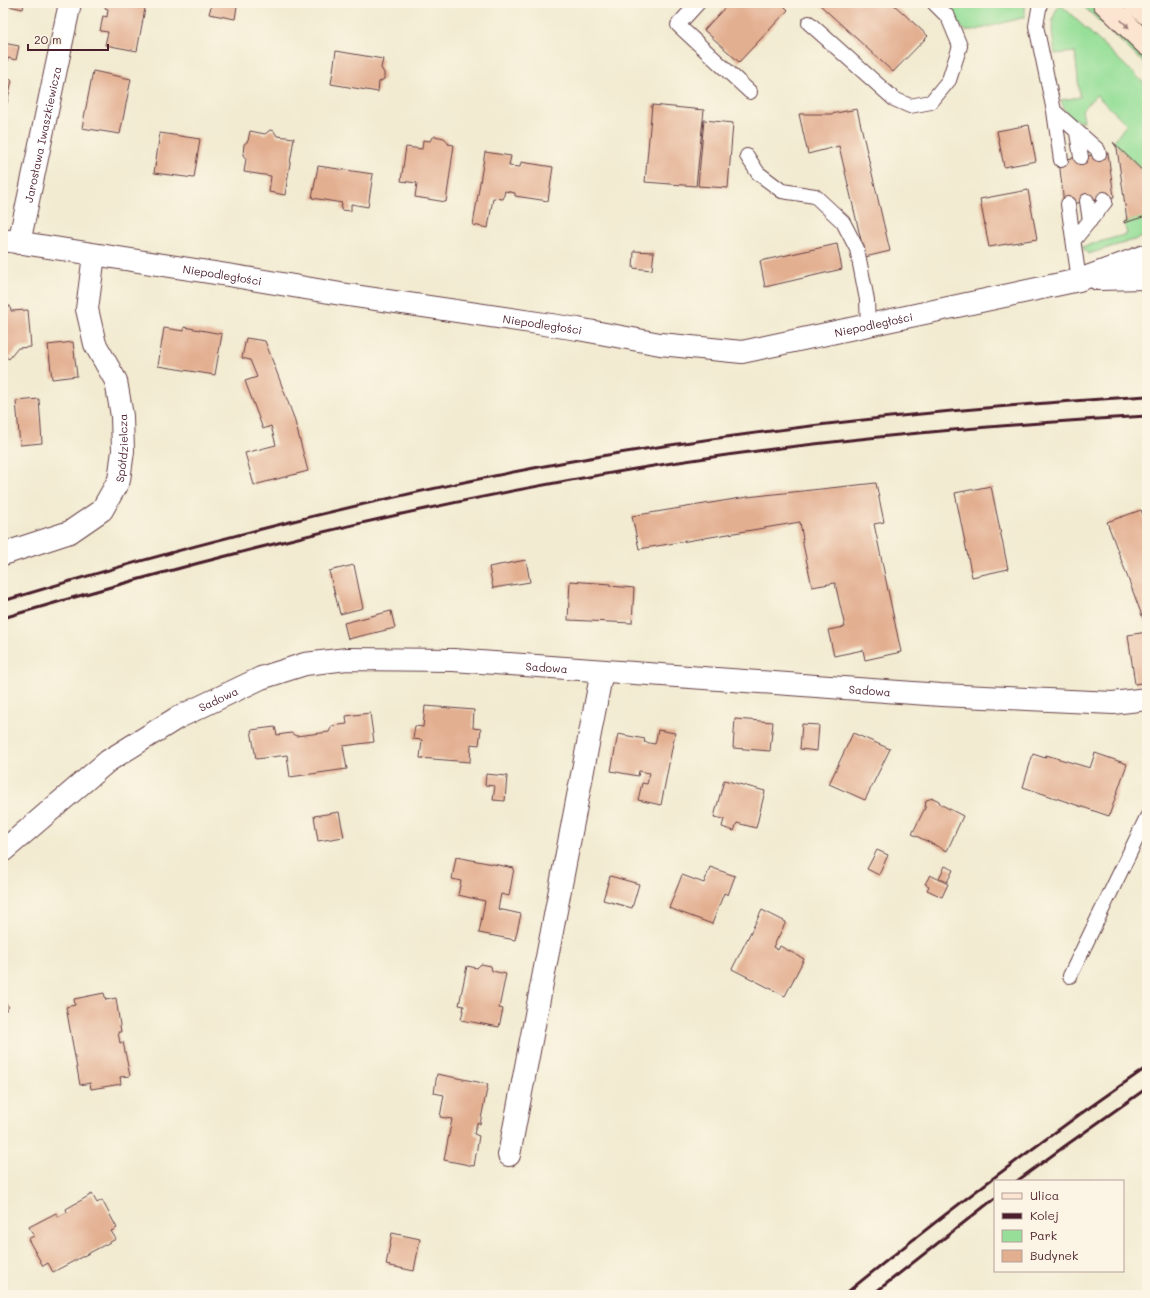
<svg xmlns="http://www.w3.org/2000/svg" width="1150" height="1298" viewBox="0 0 1150 1298" font-family="Mali,sans-serif">
	<style>
		.green { fill: #97df99; stroke: #707f62 }
		.building { fill: #e3af91 }
		.lines { fill: none; stroke-linecap: round; stroke-linejoin: round }
		.service-casing { stroke: #633e44; stroke-width: 16 }
		.minor-casing { stroke: #633e44; stroke-width: 24 }
		.tertiary-casing { stroke: #633e44; stroke-width: 24 }
		.secondary-casing { stroke: #633e44; stroke-width: 24 }
		.service { stroke: #fff; stroke-width: 14 }
		.minor { stroke: #fff; stroke-width: 22 }
		.tertiary { stroke: #fff; stroke-width: 22 }
		.secondary { stroke: #fce5d0; stroke-width: 22 }
		.rail { stroke: #4a1f2b; stroke-width: 3 }
		.oneway { fill: #a3827e }
		.labels { text-anchor: middle; dominant-baseline: central; stroke-width: 3.5; stroke-linejoin: round; paint-order: stroke }
		.street-label { font-size: 11px; fill: #4a1f2b; stroke: #fcf5e5 }
	</style>
	<rect width="100%" height="100%" fill="#fcf5e5"/>
	<filter id="ink" filterUnits="userSpaceOnUse"><feTurbulence type="fractalNoise" baseFrequency=".025" numOctaves="2"/><feDisplacementMap in="SourceGraphic" scale="8" xChannelSelector="R" yChannelSelector="G"/><feConvolveMatrix kernelMatrix="1 2 1 2 8 2 1 2 1" color-interpolation-filters="sRGB"/></filter>
	<filter id="wash" filterUnits="userSpaceOnUse"><feTurbulence type="fractalNoise" baseFrequency=".012" numOctaves="4" result="noise"/><feDisplacementMap in="SourceGraphic" scale="16" xChannelSelector="R" yChannelSelector="G"/><feGaussianBlur stdDeviation="0.9" result="paint"/><feColorMatrix in="noise" values="0 0 0 0 0 0 0 0 0 0 0 0 0 0 0 0 0 1.4 0 .05"/><feComposite in="paint" operator="in"/></filter>
	<g filter="url(#wash)">
		<rect width="100%" height="100%" fill="#f2ebd1"/>
		<path class="green" d="M942,3H1025V17L973,31H966L960,26Z
			M1080,3L1091,4L1147,57V66Z
			M1060,4L1147,86V175L1113,142L1127,124L1096,95L1082,110L1084,120L1083,122C1068,119 1065,113 1061,100L1080,97L1075,52L1055,54C1053,35 1048,21 1060,4Z
			M1147,214V236L1088,254L1082,247L1127,234L1124,223Z"/>
		<g id="blocks">
			<path class="building" d="M3,3H24L23,9L3,5Z
				M106,3H146L137,51L105,45L108,32L100,31L103,16L107,17L108,9L105,8Z
				M212,3H224L237,6L235,19L209,14Z
				M729,3H781L788,10L739,62L704,30Z
				M820,3H892L928,36L893,72L821,6L822,4Z
				M3,43L19,46L16,60L8,58L4,75Z
				M336,51L383,59L381,68L384,73V79L379,82L378,92L331,84Z
				M93,71L131,79L120,134L82,128Z
				M3,78L12,80L6,107L3,106Z
				M652,105L704,110L696,186L645,182Z
				M857,109L890,251L865,257L839,146L808,154L799,114H831Z
				M704,120L733,123L728,188L698,186Z
				M1029,125L1036,161L1004,167L997,131Z
				M270,130L274,131L277,136L294,138L285,195L269,192L271,176L244,172L246,159L243,155L244,144L248,141L250,131L265,134Z
				M160,133L200,139L194,178L154,173Z
				M435,136L444,138L448,142V144L454,145L446,202L415,197L417,183L401,181L406,147L422,149L423,140L430,141L431,139Z
				M1113,142L1147,175V214L1143,217L1124,223V221L1127,220L1117,148Z
				M485,152L511,156L509,166L520,167L521,162L553,167L548,201L515,196V193L505,191L503,199L493,198L488,228L473,225Z
				M1108,153L1114,197L1064,205L1059,160Z
				M318,166L373,174L368,207L351,204V211L341,210L342,203L312,198Z
				M1028,190L1037,239L989,247L980,199Z
				M837,244L842,269L765,287L760,261Z
				M634,251L654,252L652,270L633,268Z
				M3,306H10L11,311L28,310L31,347L18,348L9,359L3,355Z
				M184,327L222,334L215,375L158,366L164,328L184,331Z
				M246,338L265,341L294,418L308,471L254,485L245,453L276,445L271,426L263,429L245,381L257,377L250,360L242,358Z
				M73,342L77,376L52,379L48,345Z
				M39,399L42,443L20,445L16,401Z
				M876,483L884,522L874,524L901,652L865,660L863,650L834,656L828,630L845,627L835,583L812,587L802,539H803L800,522L639,549L632,516L747,497Z
				M991,486L1008,569L972,577L955,493Z
				M1141,510L1147,526V629L1107,522Z
				M526,560L530,582L493,588L489,567Z
				M354,565L363,608L340,614L329,571Z
				M570,581L610,584V586L634,588L632,623L568,620Z
				M391,611L395,628L348,639L344,623Z
				M1147,632V682L1135,684L1128,635Z
				M425,706L474,710L473,728L481,729L479,745L471,744L470,762L420,758L422,740L413,739L415,726L423,727Z
				M370,713L374,742L343,746L347,769L290,777L287,755L256,759L251,730L275,727L277,735L291,733L296,736L329,732L332,726L347,724L346,716Z
				M735,719L773,722L770,751L733,748Z
				M802,724L819,725L817,751L800,749Z
				M658,730L675,733L661,805L638,800L642,783L647,784L650,773L639,771L638,776L611,771L618,734L645,739L644,742L655,744Z
				M853,733L890,749L865,800L829,784Z
				M1095,753L1127,764L1109,816L1023,787L1033,754L1045,758L1046,755L1090,768Z
				M486,774L507,776L505,801L493,800L495,786L485,785Z
				M724,780L765,791L756,828L737,823L734,831L722,827L724,819L714,817Z
				M933,798L939,801L940,804L963,816L947,851L912,834L925,808L926,800Z
				M339,812L344,837L318,841L314,816Z
				M877,850L888,855L879,875L867,869Z
				M456,857L514,868L509,896L501,894L498,909L521,914L515,940L479,933L485,901L458,895L461,881L452,879Z
				M945,866L953,870L947,882L939,878Z
				M710,867L735,876L728,895L724,893L712,924L669,908L682,875L704,883Z
				M930,875L948,884L942,897L927,890L929,886L925,884Z
				M610,876L639,884L632,908L603,900Z
				M762,910L786,922L773,947L778,950L780,946L804,959L785,996L732,969Z
				M481,964L491,966L492,971L506,974L499,1008L503,1009L499,1027L461,1020L464,1006L459,1005L467,966L477,968Z
				M104,993L106,1000L116,998L121,1032H118L120,1043L123,1042L130,1076L120,1077L121,1084L91,1089L90,1083L80,1085L66,1007L75,1005L74,999Z
				M3,1000L9,1007L3,1013Z
				M437,1074L488,1084L480,1124L477,1123L474,1134L479,1136L474,1166L444,1160L452,1119L440,1117L444,1095L434,1093Z
				M92,1194L97,1203L102,1200L117,1228L111,1231L116,1239L53,1272L48,1263L43,1266L28,1239L34,1236L29,1227L56,1213L58,1217L67,1212L66,1209Z
				M392,1233L420,1239L414,1271L386,1265Z"/>
		</g>
	</g>
	<g filter="url(#ink)">
		<use href="#blocks" fill-opacity="0" stroke="#633e44" stroke-width="1"/>
		<g class="lines">
			<defs>
				<path id="service" d="M698,3L678,25L750,92
					M1040,3L1036,26L1054,111L1061,160
					M809,23L894,99L910,106L931,102L949,80L960,46L948,17L934,3
					M1054,111L1098,150L1099,154
					M1077,133L1081,157
					M747,156L758,173L782,191L815,196L843,222L857,249L867,300L868,325
					M1087,201L1090,221
					M1068,204L1079,280
					M1074,240L1105,202L1104,199
					M1070,976L1147,817"/>
				<g id="minor">
					<path id="s1" d="M19,243L70,3"/>
					<path id="s2" d="M3,554L70,532L102,510L119,480L123,451L122,416L116,381L95,344L87,309L94,255"/>
					<path id="s3" d="M3,851L108,761L177,718L261,678L305,664L347,659L453,660L941,695L1113,703L1147,699"/>
					<path d="M509,1155L602,671"/>
				</g>
				<g id="tertiary">
					<path id="s4" d="M3,240L234,276L341,294L578,329L660,344L742,352L1079,280L1147,255"/>
					<path d="M1098,279L1147,278"/>
				</g>
				<path id="secondary" d="M1104,3L1147,45
					M1135,3L1147,14"/>
			</defs>
			<use href="#service" class="service-casing"/>
			<use href="#minor" class="minor-casing"/>
			<use href="#tertiary" class="tertiary-casing"/>
			<use href="#secondary" class="secondary-casing"/>
			<use href="#service" class="service"/>
			<use href="#minor" class="minor"/>
			<use href="#tertiary" class="tertiary"/>
			<use href="#secondary" class="secondary"/>
			<path class="rail" d="M3,601C188,545 375,497 566,462C758,428 952,408 1147,396
				M3,618C211,556 421,504 635,469C804,441 976,426 1147,416
				M1017,1181L1065,1146L1147,1088
				M844,1295C942,1215 1043,1139 1147,1067
				M872,1295L995,1198"/>
		</g>
		<defs><path id="oneway-solid" d="M-6-.8H1V-3.2L6.5 0L1 3.2V.8H-6Z"/></defs>
		<use class="oneway" href="#oneway-solid" transform="translate(1125 24) rotate(44)"/>
	</g>
	<g class="labels">
		<g class="street-label">
			<text stroke="none"><textPath href="#s1" startOffset="111">Jarosława Iwaszkiewicza</textPath></text>
			<text stroke="none"><textPath href="#s4" startOffset="222">Niepodległości</textPath></text>
			<text stroke="none"><textPath href="#s4" startOffset="546">Niepodległości</textPath></text>
			<text stroke="none"><textPath href="#s4" startOffset="882">Niepodległości</textPath></text>
			<text stroke="none"><textPath href="#s2" startOffset="176">Spółdzielcza</textPath></text>
			<text stroke="none"><textPath href="#s3" startOffset="601">Sadowa</textPath></text>
			<text stroke="none"><textPath href="#s3" startOffset="925">Sadowa</textPath></text>
			<text stroke="none"><textPath href="#s3" startOffset="265">Sadowa</textPath></text>
		</g>
	</g>
	<rect width="1150" height="1298" fill="none" stroke="#fcf5e5" stroke-width="16"/>
	<rect x="994" y="1180" width="130" height="92" fill="#fcf5e5" stroke="#b59f9b"/>
	<rect x="1002" y="1193" width="20" height="6" fill="#fce5d0" stroke="#b59f9b"/>
	<text x="1030" y="1200" font-size="12" fill="#4a1f2b">Ulica</text>
	<rect x="1002" y="1213" width="20" height="6" fill="#4a1f2b" stroke="#b59f9b"/>
	<text x="1030" y="1220" font-size="12" fill="#4a1f2b">Kolej</text>
	<rect x="1002" y="1230" width="20" height="12" fill="#97df99" stroke="#b59f9b"/>
	<text x="1030" y="1240" font-size="12" fill="#4a1f2b">Park</text>
	<rect x="1002" y="1250" width="20" height="12" fill="#e3af91" stroke="#b59f9b"/>
	<text x="1030" y="1260" font-size="12" fill="#4a1f2b">Budynek</text>
	<path d="M28 44v6h80v-6" fill="none" stroke="#4a1f2b" stroke-width="2"/>
	<text x="34" y="44" font-size="12" fill="#4a1f2b" stroke="#fcf5e5" stroke-width="3" paint-order="stroke">20 m</text>
</svg>
